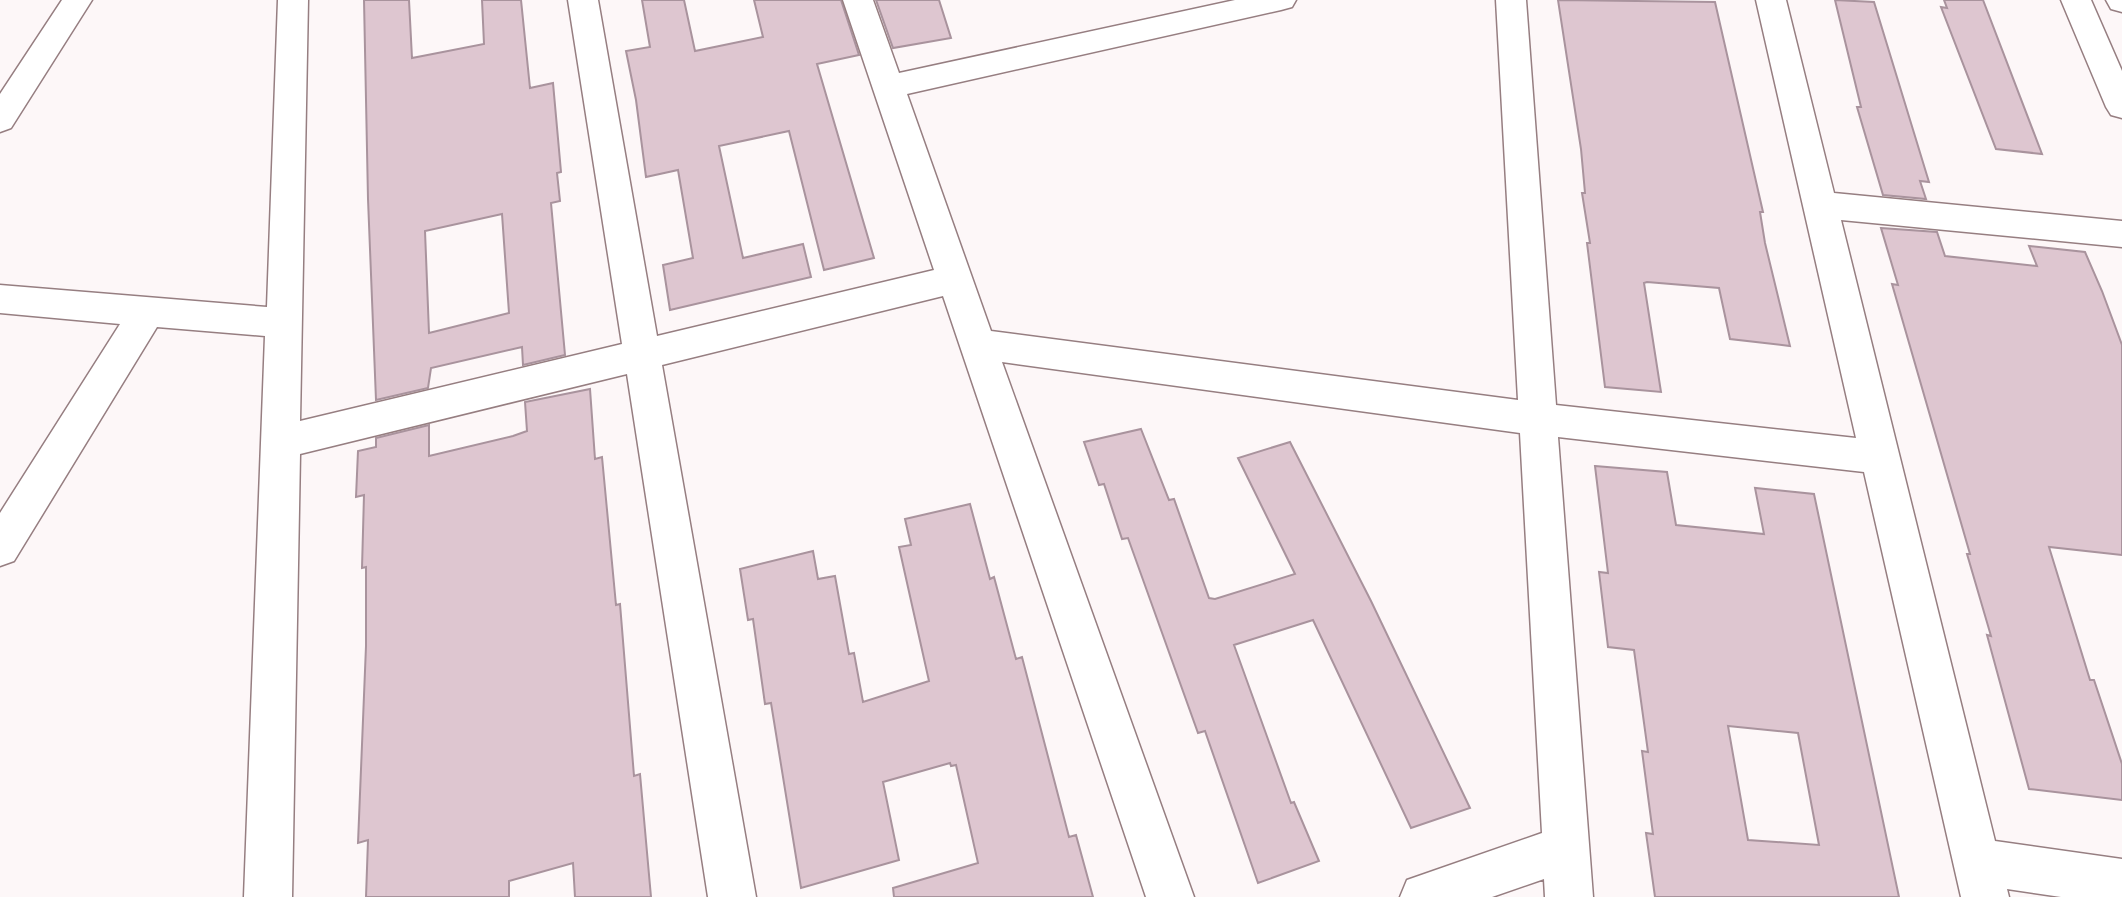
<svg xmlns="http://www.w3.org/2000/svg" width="2122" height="897" viewBox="0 0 2122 897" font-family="Lora,serif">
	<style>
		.building { fill: #dec6d0; stroke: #a9939d; stroke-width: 2; fill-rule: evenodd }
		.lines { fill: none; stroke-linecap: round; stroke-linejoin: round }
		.street-casing { stroke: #967e81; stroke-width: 3 }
		.secondary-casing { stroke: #967e81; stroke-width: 3 }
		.street { fill: #fff; fill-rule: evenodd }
		.secondary { fill: #fff; fill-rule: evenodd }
	</style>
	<rect width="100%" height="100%" fill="#fdf7f8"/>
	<path class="building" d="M364,0H409L412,58L484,44L482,0H521L530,88L553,83L561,172L557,173L560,201L551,203L565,355L523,365L522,347L431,368L428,388L376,400L368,199ZM502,214L509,313L429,333L425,231Z
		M642,0H684L695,51L763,37L754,0H841L859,55L817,64L874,258L824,270L789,131L719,146L743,258L803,244L811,277L670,310L663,265L693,258L678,170L646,177L636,100L626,51L650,47Z
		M876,0H939L951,38L893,48Z
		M1558,0L1715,2L1763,212H1760L1765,243L1790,346L1730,339L1719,288L1647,282L1644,283L1661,392L1605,387L1587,243H1590L1582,193H1585L1581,149Z
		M1835,0L1874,2L1929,182L1920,181L1926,199L1883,195L1857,107H1861Z
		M1944,0H1983L2042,154L1996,149L1941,7L1947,8Z
		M1881,228L1937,232L1945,256L2037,266L2029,246L2085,252L2102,291L2122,345V555L2049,547L2090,680H2094L2122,764V800L2029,789L1987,635L1991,636L1967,554H1970L1892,284L1898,285Z
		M590,389L595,459L602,457L616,605L620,604L634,776L640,774L651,897H575L573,863L509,881V897H366L368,840L358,843L366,646V567L362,568L364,495L356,497L358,451L376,447V438L429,425V456L513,436L527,431L525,402Z
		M1141,429L1169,500L1174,499L1209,598L1215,599L1295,574L1238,458L1290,442L1371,601L1470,808L1411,828L1313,620L1234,645L1291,803L1294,802L1319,861L1258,883L1205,731L1198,733L1128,538L1122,539L1104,484L1099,485L1084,442Z
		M1595,466L1667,472L1676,525L1764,534L1755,488L1814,494L1899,897H1655L1646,833L1653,834L1642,751L1648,752L1634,650L1608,647L1599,572L1608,573ZM1728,726L1798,733L1819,845L1748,840Z
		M970,504L990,579L994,577L1016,659L1022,657L1069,837L1076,835L1093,897H894L893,888L978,863L956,765L951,766L950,763L883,782L899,860L801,888L771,703L765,704L753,619L748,620L740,569L813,551L818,579L835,576L849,654L854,653L863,702L929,681L899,547L911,545L905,519Z"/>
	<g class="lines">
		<defs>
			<path id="street" d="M62,0H92L11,128L0,132V94Z
				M278,0H308L300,421L622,344L568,0H598L657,336L934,270L843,0H873L899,73L1235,0H1296L1292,7L1281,10L907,94L991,331L1518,400L1496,0H1526L1556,405L1856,438L1756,0H1786L1834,193L2122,221V247L1841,220L1995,841L2122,859V897H2061L2007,889L2009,897H1961L1864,472L1558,437L1593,897H1545L1544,879L1492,897H1400L1407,880L1542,833L1520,433L1002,362L1194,897H1146L943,296L662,365L756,897H708L627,374L300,454L292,897H244L265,336L157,327L14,561L0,566V513L120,324L0,313V285L267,307Z"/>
			<path id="secondary" d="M2061,0H2091L2122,71V118L2111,115L2106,107Z
				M2106,0H2122V12L2111,9Z"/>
		</defs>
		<use href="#street" class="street-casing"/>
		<use href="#secondary" class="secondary-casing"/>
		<use href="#street" class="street"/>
		<use href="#secondary" class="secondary"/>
	</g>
</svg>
